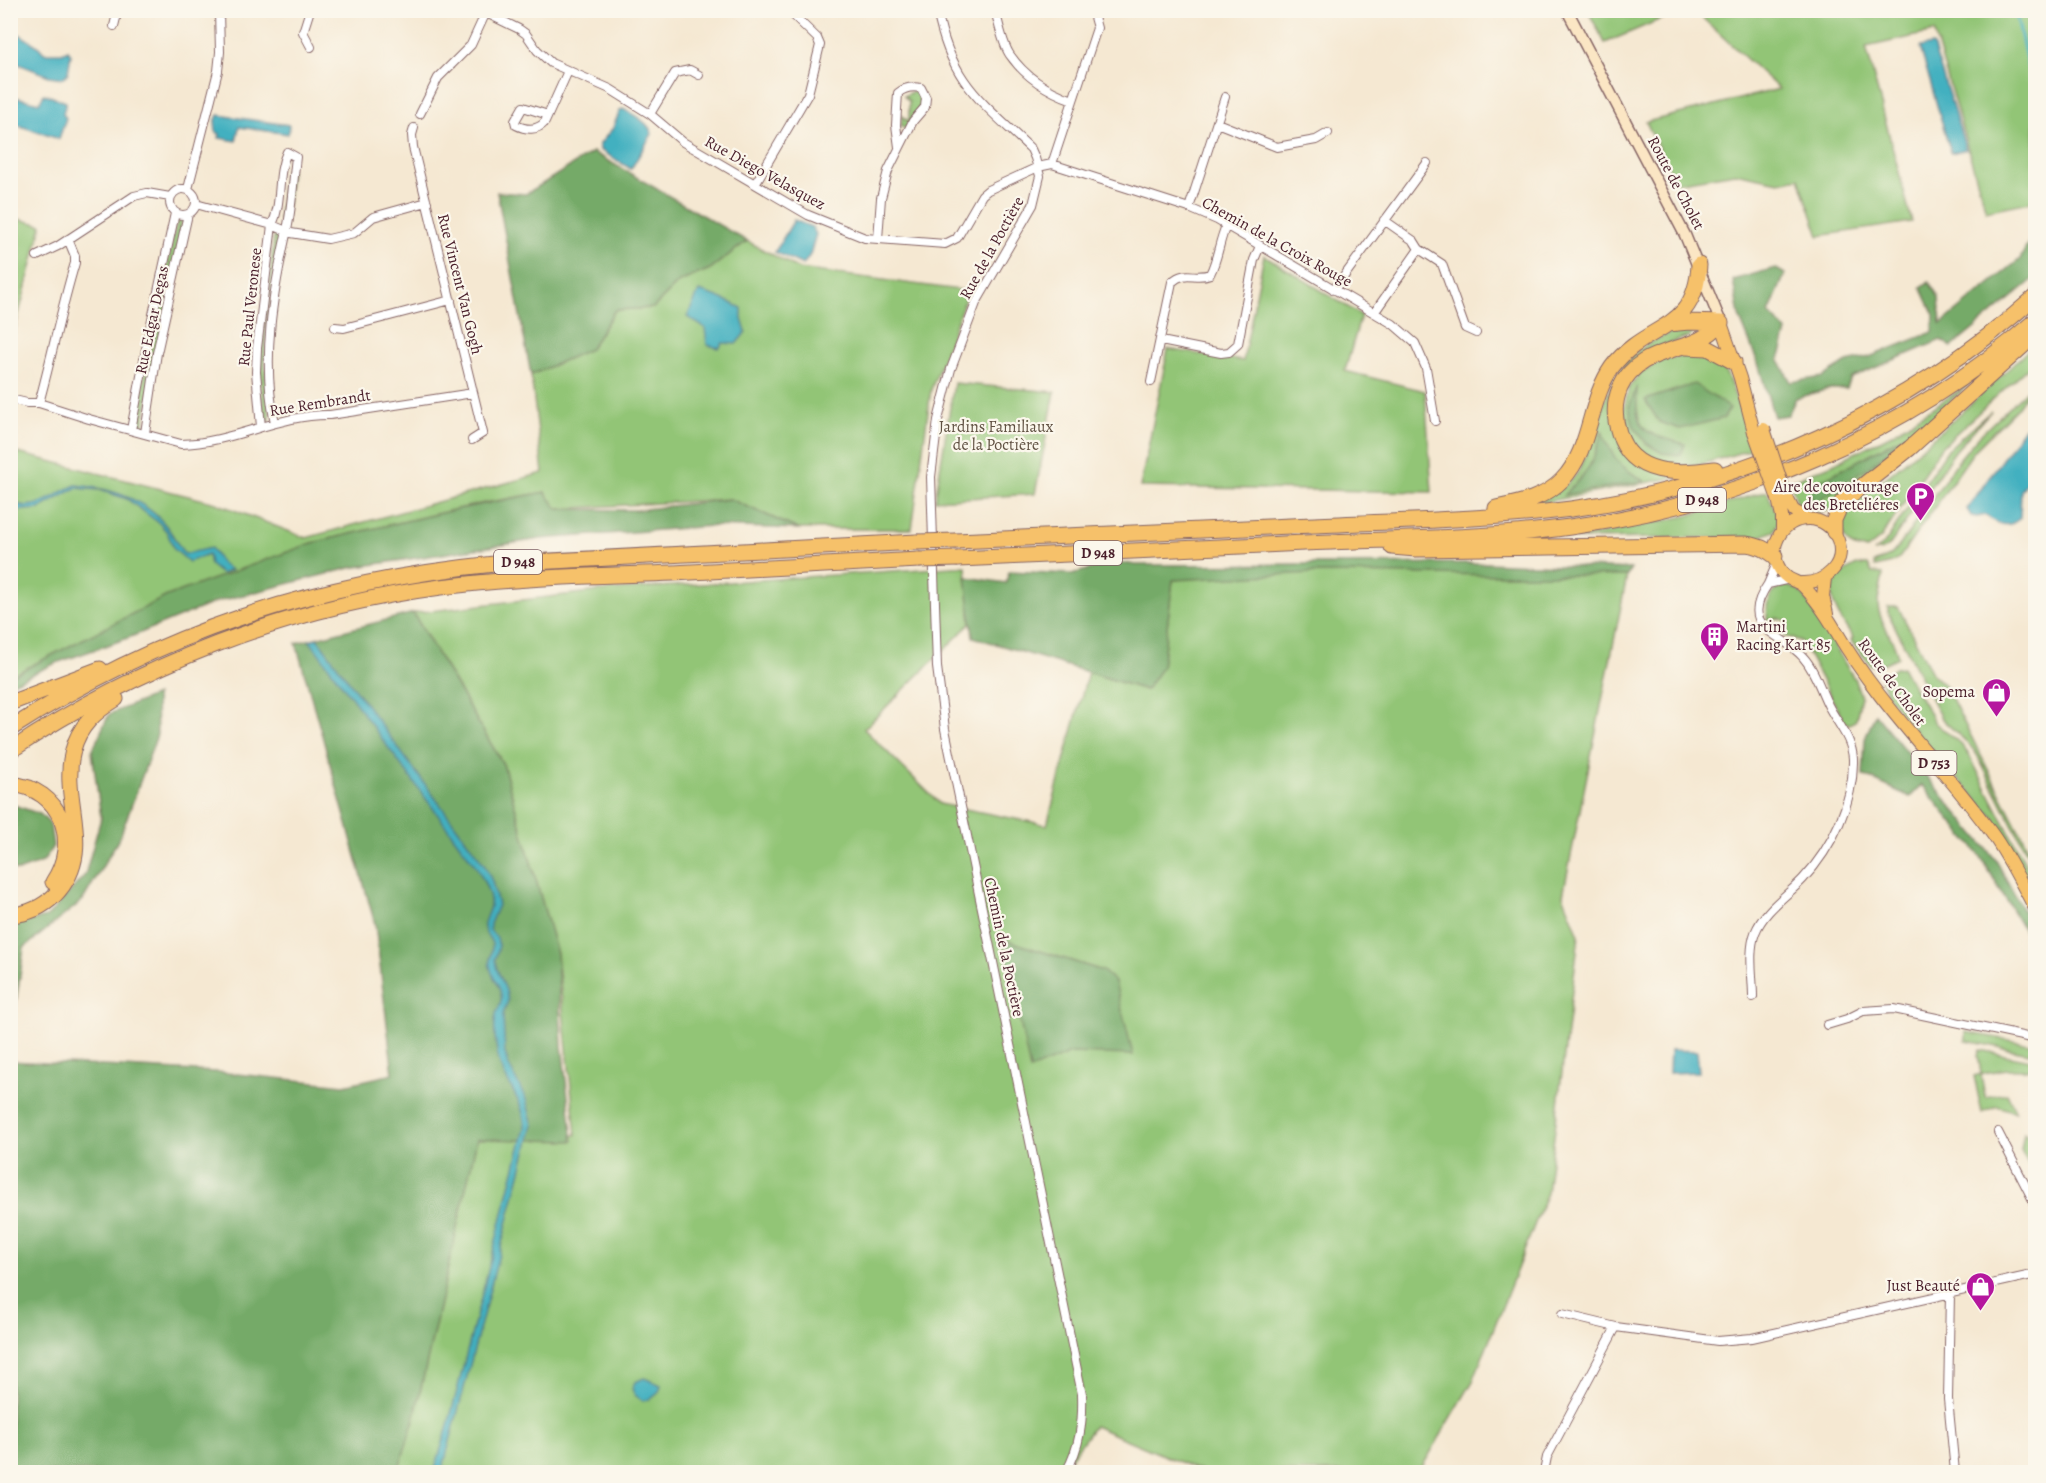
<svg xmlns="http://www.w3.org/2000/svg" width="2046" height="1483" viewBox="0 0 2046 1483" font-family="Alegreya,serif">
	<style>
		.green { fill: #92c576; stroke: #6e7250; stroke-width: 1.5 }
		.forest { fill: #75aa67; stroke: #606449; stroke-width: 1.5 }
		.water { fill: #43b0c0; stroke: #466876; stroke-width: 1.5 }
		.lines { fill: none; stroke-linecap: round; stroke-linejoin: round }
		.stream { stroke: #43b0c0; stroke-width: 3 }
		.street-casing { stroke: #866565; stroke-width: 10 }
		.secondary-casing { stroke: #866565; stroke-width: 13 }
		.primary-casing { stroke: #866565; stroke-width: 14 }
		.highway-casing { stroke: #866565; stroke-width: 17 }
		.street { stroke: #fff; stroke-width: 8 }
		.secondary { stroke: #fbe6c4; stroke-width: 10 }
		.primary { stroke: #f6c16b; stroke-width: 12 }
		.highway { stroke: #f6c16b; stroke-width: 15 }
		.primary-bridge-casing { stroke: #866565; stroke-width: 14; stroke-linecap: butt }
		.highway-bridge-casing { stroke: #866565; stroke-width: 17; stroke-linecap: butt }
		.primary-bridge { stroke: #f6c16b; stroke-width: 12 }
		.highway-bridge { stroke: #f6c16b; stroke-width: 15 }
		.labels { text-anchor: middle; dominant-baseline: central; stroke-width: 4.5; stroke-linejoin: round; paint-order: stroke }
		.shield { fill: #fbf7ec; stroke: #7f6065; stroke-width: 1.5 }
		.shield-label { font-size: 15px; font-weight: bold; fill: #4a1f2b }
		.street-label { font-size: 16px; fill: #4a1f2b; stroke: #fbf7ec }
		.park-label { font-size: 16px; fill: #605142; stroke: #fbf7ec }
		.poi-label { font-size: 16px; fill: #4a1f2b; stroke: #fbf7ec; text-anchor: end }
	</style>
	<rect width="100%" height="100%" fill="#fbf7ec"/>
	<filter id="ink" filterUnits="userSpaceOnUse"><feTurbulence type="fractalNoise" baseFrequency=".0167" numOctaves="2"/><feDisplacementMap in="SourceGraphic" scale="12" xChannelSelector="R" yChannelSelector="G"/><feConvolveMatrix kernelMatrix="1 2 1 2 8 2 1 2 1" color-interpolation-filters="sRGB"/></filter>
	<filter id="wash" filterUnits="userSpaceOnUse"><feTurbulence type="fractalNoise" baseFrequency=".008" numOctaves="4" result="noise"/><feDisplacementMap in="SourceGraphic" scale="24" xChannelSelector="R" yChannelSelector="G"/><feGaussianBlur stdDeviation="1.35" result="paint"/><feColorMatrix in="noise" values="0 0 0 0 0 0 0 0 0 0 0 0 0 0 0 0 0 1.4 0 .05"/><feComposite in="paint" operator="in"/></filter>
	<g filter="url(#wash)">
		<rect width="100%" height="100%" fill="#f5e8d2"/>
		<path class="green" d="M1588,11H1680L1605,43Z
			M1695,11H2035V201L1986,211L1934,32L1866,47L1912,222L1819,236L1799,178L1779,182L1735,173L1676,183L1646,122L1779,89Z
			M913,91L919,94L922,105L906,128H904L901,126L902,115L907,121L909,119V101L904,96Z
			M289,168L291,171L286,219L282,222L279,219L285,170Z
			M11,217L42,225L11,344Z
			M177,220H181L182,224L143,426L139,428L136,425L149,347Z
			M278,234L281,236L266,329L265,365L270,419L267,421L264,418L259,366L274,237Z
			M747,241L799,269L968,291L931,390L912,529H798L730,499L557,509L545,492L479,504L312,543L11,683L10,451L216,503L306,538L543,473L531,375L590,349L615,310L653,308L679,282L710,269Z
			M1264,255L1361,315L1345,371L1425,391L1432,492L1140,487L1168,349L1243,361Z
			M1684,328L1689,329L1692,334L1690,336L1643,353L1628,366L1613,390L1621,447L1677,477L1534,504C1548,496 1566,488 1576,475C1583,465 1588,449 1592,437C1612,378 1620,349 1684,328Z
			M2035,343V361L1941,447L1881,538L1867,549C1843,549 1836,529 1847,510C1912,457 1976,402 2035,343Z
			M1700,353C1706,355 1713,355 1718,360C1729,370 1747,432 1753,449L1695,466L1659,463L1637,447L1627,431L1623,412L1629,387L1642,371L1663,360Z
			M954,383L1055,392L1035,494L935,500Z
			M1969,384L1893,455L1837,499L1830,510L1818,512L1798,505L1790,481L1833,464L1890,435Z
			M2033,384L2017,408L1974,451L1900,557L1892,563L1875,567L1874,563L1890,556L1900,545L1960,458L1976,439Z
			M1991,411L1955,451L1889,546L1883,550L1874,552L1884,544L1948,449Z
			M1767,491L1779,520L1774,531L1759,537L1575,539L1686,516Z
			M1330,565L1627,576L1563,895L1579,935L1547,1193L1473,1381L1419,1472H1203L1094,1426L1061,1472H397L414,1419L477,1138L576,1135L557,954L503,764L413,613L599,591L966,566L971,623L864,729L940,804L1047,825L1088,672L1146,690L1162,666L1173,580Z
			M1857,565H1868L1872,573L1883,574C1882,584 1878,594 1878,603C1877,619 1895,639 1898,657L1878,666L1871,665L1851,641L1853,638C1834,609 1816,584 1857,565Z
			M1788,586L1796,589L1805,597L1855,680L1861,696L1856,720L1850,724L1845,723L1801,641L1784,636L1787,626L1786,621L1777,618L1767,620C1767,604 1769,588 1788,586Z
			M1888,607H1898L1933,675L1946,687L2035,862V869L1977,755C1968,740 1953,731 1941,718L1888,613Z
			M1902,667L1935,723L1960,743L1969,755L2035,882V897L1995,819L1922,740L1887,695L1881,679L1895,668Z
			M1966,1032L2035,1045V1054L1966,1041Z
			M1980,1050L2035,1061V1068C2027,1071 2020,1068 2011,1069C2001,1069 1991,1072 1981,1074L1985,1097L2007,1093L2016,1112L1997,1106L1982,1113L1974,1076L1981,1074L1978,1055Z
			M2024,1133C2037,1142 2038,1161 2034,1175L2021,1150Z"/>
		<path class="forest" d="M593,152L747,241L710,269L679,282L653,308L615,310L590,349L531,375L497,192L526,194Z
			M2035,230V278L1952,347L1941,340L1851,378L1847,389H1829L1796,398L1788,415L1774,417L1758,363L1739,316L1733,280L1775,268L1785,274L1769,313L1787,332L1779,360L1791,382L1823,377L1847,362L1869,357L1933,332L1934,315L1921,287L1929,282L1939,297L1941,324L2020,259Z
			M1694,384L1730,408L1724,418L1680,429L1659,422L1645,400Z
			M1637,386C1635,432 1642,433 1685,444L1681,455L1662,453L1646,443L1633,425L1629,407Z
			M1602,431C1612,458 1619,466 1644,481L1564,495C1589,470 1593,466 1602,431Z
			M1909,433L1873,464L1810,506L1813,485Z
			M545,492L558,509L636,510L730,499L798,529L712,526L541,539L350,568L216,602L128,638L56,663L11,684V676L167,596L312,543L458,509Z
			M1117,562L1136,565L1486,563L1631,569L1627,576L1314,573L1173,580L1162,667L1146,690L973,637L966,577L1006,583L1009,571L1072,574Z
			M413,613L503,764L557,954L562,1045L573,1141L477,1139L414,1419L398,1472H11L10,1061L217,1072L344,1085L393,1074L375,924L296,643Z
			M156,695L157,735L120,837L83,900L24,948L11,1037V925L47,917L85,875L101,818L92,751L109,714Z
			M1875,714L1996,860L2035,933V949L1981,857L1922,785L1910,797L1863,775L1865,739Z
			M11,804L40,814L50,824L53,846L43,862L18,871L11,869Z
			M1003,939L1103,971L1115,982L1133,1055L1071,1053L1030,1070Z"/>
		<path class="water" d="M11,29L38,46L44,53H62L68,50L71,54L68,73L63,78L49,76L11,61Z
			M1933,45L1966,149L1951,153L1920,47Z
			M44,94L66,102L63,114L66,118L59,139L11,123V96L39,103Z
			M623,109C634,115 649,122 652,134L631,169L600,150L599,145L613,128L620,110Z
			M218,115L289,125L288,134L239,127L236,141L219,138L220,134L216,132L215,122Z
			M794,220L812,227L816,234L810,255L803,265L775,252Z
			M699,291L718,297L742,308V319L746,332L736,344L723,343L719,348L707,345L705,328L687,317Z
			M2028,427L2035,430V448L2027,482L2021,490L2020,518C2009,529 1996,525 1986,515L1977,517L1971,516L1967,509L2024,428Z
			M76,485C110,488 145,498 167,527C174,536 178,546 185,554L211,548L223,565L231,570L221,574L210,565L208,554L189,562L174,549L167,532L159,523L127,499L100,490L76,488L39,509L11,511V502C36,514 53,494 76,485Z
			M317,638L484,864L492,881L498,905L490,924V930L497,938L499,946L495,959L497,969L506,990L508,1001L503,1014L505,1053L509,1066L526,1099L533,1125L442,1472H434L447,1429L525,1128C525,1099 500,1079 497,1051C495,1040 493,1026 496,1014C497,1010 500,1006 501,1001C503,989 492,978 490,967C488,959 493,952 492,944C491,938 485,935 484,928C483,920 488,915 490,906C492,894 482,878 477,868L309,640Z
			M1670,1050L1697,1051L1699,1072L1669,1073Z
			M644,1378L661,1385C660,1394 652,1399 643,1401L635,1395L632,1389L635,1382Z"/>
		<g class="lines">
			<path class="stream" d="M2015,10L2036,102"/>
		</g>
	</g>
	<g filter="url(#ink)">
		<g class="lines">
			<defs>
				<path id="street" d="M310,10L303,32L311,47
					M480,10L519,29L526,34L537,50L551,63L610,89L650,114L683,142L808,215L865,238L945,244L957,238L982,195L988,190L1038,167L1052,164L1189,208L1217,220L1393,324L1415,343L1426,368L1435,421
					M937,10C951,83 981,101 1031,149L1035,158L1040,176L1033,205L976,303L951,369L938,420L931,477L937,667L945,729L1082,1394C1083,1422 1080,1447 1066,1472
					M995,10C999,24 1002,43 1010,55C1026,78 1047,91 1073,100
					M114,26L118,10
					M420,114L438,78L471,45L487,10
					M650,114L675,73L690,70L699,75
					M548,115L523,107L515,121L516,125C526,130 537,131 545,122L568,71
					M1217,123L1277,147L1316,140L1328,133
					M414,128L412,135L413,147L483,433L472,440
					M1052,164L1097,28L1092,10
					M755,184L808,94L820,45L817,38L788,10
					M170 202a13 13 0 1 1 26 0a13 13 0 1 1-26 0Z
					M188,189L218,71L220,52L219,10
					M196,204L272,225L291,233L328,239L354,233L373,217L427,202
					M1189,208L1225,97
					M1384,220L1414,241L1419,249L1442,264L1465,328L1476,333
					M878,239L881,198L888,171L913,121L925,107L926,98L921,88C912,86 905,87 898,93L896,125L899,147
					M37,256L58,246L134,196L147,193L170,197
					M1334,290L1427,163
					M1374,313L1419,249
					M335,327L344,328L451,300
					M1161,341L1221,353L1229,352L1238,344L1254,260L1260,246
					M1151,382L1172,282C1186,269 1195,280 1210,274C1218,259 1219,241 1226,226
					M10,399L27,403H39L89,419L181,444C233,443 279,414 330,415L473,393
					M39,403C52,356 61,309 75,263V256L68,239
					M261,427L256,372L257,348L272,225C283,202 276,175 287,152L296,157C293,181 292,207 287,230C273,292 261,360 275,423
					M131,430L149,333L175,213
					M145,433L157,353L188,214
					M1777,563L1768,584L1790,579
					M1753,997C1753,977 1748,952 1755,933C1764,910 1787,896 1803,879C1832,848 1854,802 1853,759C1852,738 1837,723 1828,705C1820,689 1815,670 1803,657C1781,632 1737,629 1768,584
					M1827,1025L1847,1019L1863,1011L1894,1009L2036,1039
					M1998,1132L2036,1206
					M1950,1294L1948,1399L1955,1472
					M1562,1314L1616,1327L1718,1341L1752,1338L2036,1274
					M1544,1472L1547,1457L1616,1327"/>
				<path id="secondary" d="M1567,10L1685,235L1721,323"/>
				<path id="primary" d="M1721,323L1740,378L1754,432
					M1786,496L1793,510L1806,518
					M1778,499L1782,516V530
					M1825,578L1823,596L1827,614
					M1801,583C1824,584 1847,565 1838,540C1828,513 1790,512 1778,538C1771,551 1776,569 1788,578C1794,582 1800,582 1804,587C1816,599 1827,616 1836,631C1881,708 1942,764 1993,835C2010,859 2022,885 2036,910"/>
				<path id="highway" d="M1668,324L1689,322L1721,323
					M1686,347L1708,348L1734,362
					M1715,469C1679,474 1632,477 1619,433C1614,418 1614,402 1620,388C1641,342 1693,357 1721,323
					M1496,508C1520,503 1545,498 1562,480C1592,449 1588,401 1612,367C1647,321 1695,334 1699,265
					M1834,532V520L1842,502L1910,448L2036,334
					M956,541C1075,536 1195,530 1315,525C1400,521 1486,520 1571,509C1741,486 1908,411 2036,296
					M1392,547L1416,549L1746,544C1758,545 1766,549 1775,556
					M958,559C1073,554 1188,548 1304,543C1392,539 1482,539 1570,527C1739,504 1907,433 2036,320
					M10,703L100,669
					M10,729C160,632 317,582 494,564L917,542
					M10,751C138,665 288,607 441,587C518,577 595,576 673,573C755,569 837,564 919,560
					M10,784C62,788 80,842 53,882
					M10,915C27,914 43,907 55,895C98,850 59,801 73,750C79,726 96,711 116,699"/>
			</defs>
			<use href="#street" class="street-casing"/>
			<use href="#secondary" class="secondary-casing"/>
			<use href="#primary" class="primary-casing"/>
			<use href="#highway" class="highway-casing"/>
			<use href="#street" class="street"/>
			<use href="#secondary" class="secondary"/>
			<use href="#primary" class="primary"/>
			<use href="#highway" class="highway"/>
			<defs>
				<path id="primary-bridge" d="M1764,429L1786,496
					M1754,432L1778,499"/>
				<path id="highway-bridge" d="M917,542L956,541
					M919,560L958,559"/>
			</defs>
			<use href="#primary-bridge" class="primary-bridge-casing"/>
			<use href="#highway-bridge" class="highway-bridge-casing"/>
			<use href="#primary-bridge" class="primary-bridge"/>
			<use href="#highway-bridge" class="highway-bridge"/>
		</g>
	</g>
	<defs>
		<symbol id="parking-pin" viewBox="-11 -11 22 30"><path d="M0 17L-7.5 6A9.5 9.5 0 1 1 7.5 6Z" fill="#b5179e" stroke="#fbf7ec"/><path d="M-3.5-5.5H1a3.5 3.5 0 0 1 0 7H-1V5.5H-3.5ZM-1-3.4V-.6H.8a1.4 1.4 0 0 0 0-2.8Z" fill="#fff"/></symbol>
		<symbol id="building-pin" viewBox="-11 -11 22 30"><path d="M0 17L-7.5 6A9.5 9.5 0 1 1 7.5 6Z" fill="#b5179e" stroke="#fbf7ec"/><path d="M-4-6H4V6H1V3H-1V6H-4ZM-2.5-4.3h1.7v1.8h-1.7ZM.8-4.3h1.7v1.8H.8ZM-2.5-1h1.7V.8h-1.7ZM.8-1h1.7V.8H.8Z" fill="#fff"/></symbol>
		<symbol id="shop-pin" viewBox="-11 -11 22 30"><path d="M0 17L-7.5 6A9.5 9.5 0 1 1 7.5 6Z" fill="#b5179e" stroke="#fbf7ec"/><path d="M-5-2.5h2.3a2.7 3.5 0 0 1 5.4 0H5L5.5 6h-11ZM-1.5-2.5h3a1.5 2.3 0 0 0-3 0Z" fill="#fff"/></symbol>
	</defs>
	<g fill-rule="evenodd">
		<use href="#parking-pin" x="1904" y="480" width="33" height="45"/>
		<use href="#building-pin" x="1698" y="620" width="33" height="45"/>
		<use href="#shop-pin" x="1980" y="676" width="33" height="45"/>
		<use href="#shop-pin" x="1964" y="1270" width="33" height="45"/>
	</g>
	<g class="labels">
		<g class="shield">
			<rect x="1678" y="488" width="48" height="24" rx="4.5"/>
			<rect x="1074" y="541" width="48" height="24" rx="4.5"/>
			<rect x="494" y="550" width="48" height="24" rx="4.5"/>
			<rect x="1911.5" y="751" width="45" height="24" rx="4.5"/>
		</g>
		<g class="shield-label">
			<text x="1702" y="500">D 948</text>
			<text x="1098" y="553">D 948</text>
			<text x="518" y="562">D 948</text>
			<text x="1934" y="763">D 753</text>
		</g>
		<g class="street-label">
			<text transform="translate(765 173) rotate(29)">Rue Diego Velasquez</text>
			<text transform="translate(1676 183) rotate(62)">Route de Cholet</text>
			<text transform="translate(1277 242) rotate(29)">Chemin de la Croix Rouge</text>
			<text transform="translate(992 248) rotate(-61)">Rue de la Poctière</text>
			<text transform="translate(460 284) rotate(76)">Rue Vincent Van Gogh</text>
			<text transform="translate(250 307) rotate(-84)">Rue Paul Veronese</text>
			<text transform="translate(152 320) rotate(-78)">Rue Edgar Degas</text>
			<text transform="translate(320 403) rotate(-9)">Rue Rembrandt</text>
			<text transform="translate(1892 682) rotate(54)">Route de Cholet</text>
			<text transform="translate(1004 947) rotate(78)">Chemin de la Poctière</text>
		</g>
		<g class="park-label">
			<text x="996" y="427">Jardins Familiaux<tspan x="996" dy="18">de la Poctière</tspan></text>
		</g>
		<g class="poi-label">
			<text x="1899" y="487">Aire de covoiturage<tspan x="1899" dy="18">des Breteliéres</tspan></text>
			<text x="1736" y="627" text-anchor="start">Martini<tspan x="1736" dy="18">Racing Kart 85</tspan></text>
			<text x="1975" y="692">Sopema</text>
			<text x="1960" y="1286">Just Beauté</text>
		</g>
	</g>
	<rect width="2046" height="1483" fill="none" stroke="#fbf7ec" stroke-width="36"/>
</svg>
